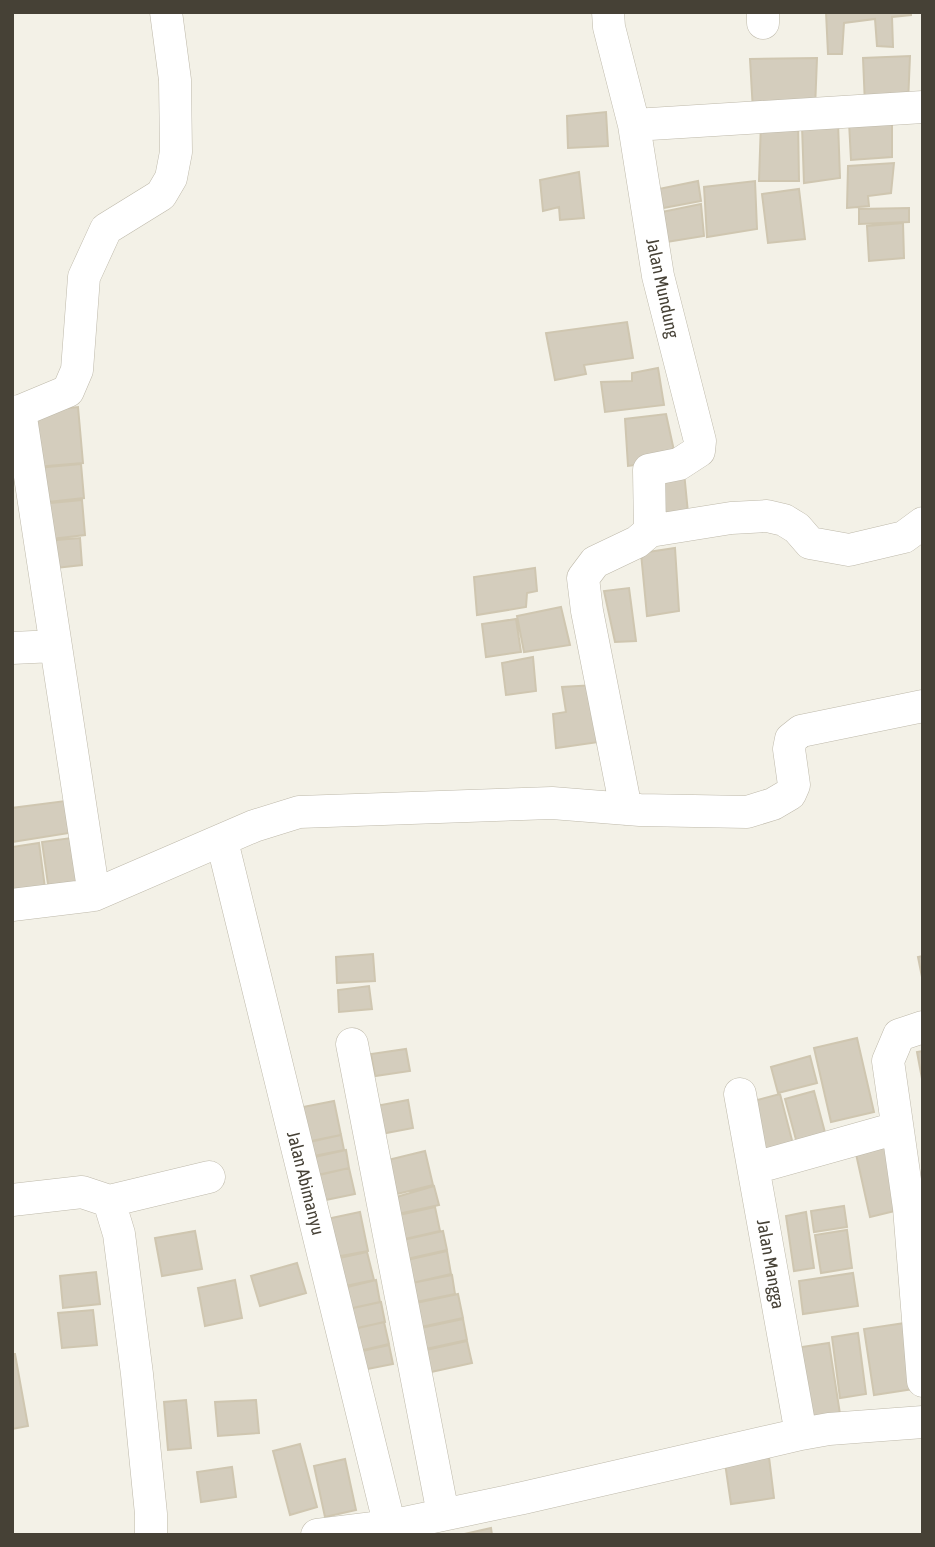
<svg xmlns="http://www.w3.org/2000/svg" width="935" height="1547" viewBox="0 0 935 1547" font-family="'Asap Condensed',sans-serif">
	<style>
		.building { fill: #d4cdbd; stroke: #cfc6b0; stroke-width: 2 }
		.lines { fill: none; stroke-linecap: round; stroke-linejoin: round }
		.street-casing { stroke: #beb9aa; stroke-width: 33 }
		.street { stroke: #fff; stroke-width: 32 }
		.labels { text-anchor: middle; dominant-baseline: central; stroke-width: 7; stroke-linejoin: round; paint-order: stroke }
		.street-label { font-size: 18px; fill: #464136; stroke: #fff }
	</style>
	<rect width="100%" height="100%" fill="#f3f1e7"/>
	<path class="building" d="M826,12H911V15L892,17L893,47L877,46L875,19L844,23L842,54H828Z
		M910,56L908,103L865,105L863,58Z
		M817,58L815,109L753,111L750,59Z
		M606,112L608,146L568,148L567,116Z
		M892,119V157L851,160L849,122Z
		M798,120L799,181H759L761,122Z
		M838,122L840,178L804,183L802,126Z
		M894,163L891,193L868,196L869,206L847,208L848,166Z
		M579,172L584,218L560,220L559,207L543,211L540,180Z
		M698,181L701,201L658,209L654,190Z
		M755,181L757,229L707,237L704,187Z
		M799,189L805,239L768,243L762,194Z
		M701,204L704,236L660,243L657,213Z
		M909,208V222L859,224V209Z
		M903,223L904,258L869,261L867,226Z
		M627,322L633,358L584,365L586,374L555,380L546,333Z
		M658,368L664,405L605,412L601,382L632,381V373Z
		M78,407L83,463L35,467L31,412Z
		M666,414L676,460L628,466L625,419Z
		M81,464L84,498L39,503L36,468Z
		M684,472L689,523L660,528L654,474Z
		M82,500L85,535L43,540L40,504Z
		M80,538L82,565L47,569L45,541Z
		M675,548L679,611L647,616L641,553Z
		M535,568L537,591L527,593L526,607L477,615L474,577Z
		M629,588L636,641L615,642L604,591Z
		M561,607L570,645L524,652L517,616Z
		M516,619L521,652L486,657L482,624Z
		M533,657L536,691L506,695L502,663Z
		M595,685L599,742L556,748L553,714L566,712L562,687Z
		M65,801L69,833L12,842V808Z
		M78,837L86,885L49,891L42,842Z
		M39,843L45,888L12,893V847Z
		M373,954L375,981L337,983L336,957Z
		M923,956V982L918,957Z
		M369,986L372,1009L339,1012L338,990Z
		M857,1038L874,1112L831,1122L814,1048Z
		M406,1049L410,1071L375,1076L371,1054Z
		M923,1051V1084L917,1052Z
		M810,1056L817,1083L778,1093L771,1067Z
		M814,1091L827,1140L798,1147L785,1099Z
		M780,1094L794,1148L764,1156L750,1102Z
		M408,1100L413,1128L381,1134L376,1106Z
		M334,1101L341,1135L305,1143L298,1108Z
		M341,1135L344,1150L309,1157L306,1142Z
		M889,1146L903,1209L870,1217L856,1154Z
		M346,1150L349,1168L313,1176L310,1158Z
		M425,1151L433,1185L393,1195L384,1161Z
		M349,1168L355,1194L316,1202L311,1177Z
		M434,1186L439,1205L398,1214L393,1198Z
		M844,1206L847,1227L814,1232L811,1211Z
		M435,1207L440,1231L405,1239L399,1215Z
		M360,1212L368,1251L330,1258L322,1220Z
		M806,1212L814,1268L794,1271L786,1216Z
		M847,1230L852,1268L821,1273L815,1235Z
		M195,1231L202,1269L162,1276L155,1238Z
		M443,1231L447,1250L407,1259L403,1240Z
		M447,1251L451,1274L412,1283L407,1260Z
		M367,1252L374,1280L336,1288L330,1260Z
		M297,1263L306,1293L260,1306L251,1276Z
		M96,1272L100,1304L63,1308L60,1276Z
		M853,1273L858,1306L803,1314L799,1281Z
		M452,1275L455,1294L416,1302L412,1283Z
		M235,1280L242,1318L205,1326L198,1288Z
		M376,1280L380,1302L339,1311L335,1290Z
		M458,1294L463,1318L421,1327L416,1303Z
		M381,1302L385,1322L343,1331L339,1311Z
		M93,1310L97,1345L62,1348L58,1313Z
		M463,1319L467,1340L426,1349L421,1328Z
		M384,1322L389,1344L359,1351L354,1329Z
		M905,1323L914,1389L874,1395L864,1329Z
		M858,1333L866,1394L840,1398L832,1337Z
		M467,1341L472,1363L431,1372L426,1350Z
		M829,1343L840,1414L806,1419L795,1348Z
		M389,1345L393,1364L362,1370L358,1352Z
		M12,1354H15L28,1426L12,1429Z
		M186,1400L191,1448L168,1450L164,1402Z
		M256,1400L259,1433L218,1436L215,1402Z
		M300,1444L317,1507L290,1515L273,1451Z
		M769,1457L774,1498L731,1504L725,1463Z
		M345,1459L356,1510L325,1517L314,1466Z
		M232,1467L236,1497L201,1502L197,1472Z
		M491,1528L492,1535H460Z"/>
	<g class="lines">
		<defs>
			<path id="street" d="M608,12L609,27L634,125L658,276L700,441L699,451L679,464L649,470L650,531
				M763,23V12
				M634,125L923,107
				M12,412L20,411L68,391L77,370L84,277L106,229L161,195L171,178L176,152L175,80L166,12
				M650,531L731,518L767,516L784,520L797,528L810,543L849,550L904,537L923,523
				M12,648L55,646
				M626,809L587,611L583,578L595,562L637,542L650,531
				M222,841L392,1535
				M94,895L254,826L299,812L552,803L640,810L747,812L773,804L790,794L794,785L789,749L791,739L801,731L923,706
				M12,905L94,895L20,411
				M923,1027L899,1035L888,1061L909,1208L923,1381
				M352,1044L443,1514
				M740,1094L801,1434
				M754,1168L897,1128
				M12,1200L82,1192L109,1201L209,1177
				M109,1201L119,1234L137,1374L151,1514V1535
				M317,1535L390,1526L523,1498L801,1434L829,1429L923,1422"/>
		</defs>
		<use href="#street" class="street-casing"/>
		<use href="#street" class="street"/>
	</g>
	<g class="labels">
		<g class="street-label">
			<text transform="translate(663 288) rotate(78)">Jalan Mundung</text>
			<text transform="translate(306 1183) rotate(76)">Jalan Abimanyu</text>
			<text transform="translate(771 1264) rotate(80)">Jalan Mangga</text>
		</g>
	</g>
	<rect width="935" height="1547" fill="none" stroke="#464136" stroke-width="28"/>
</svg>
